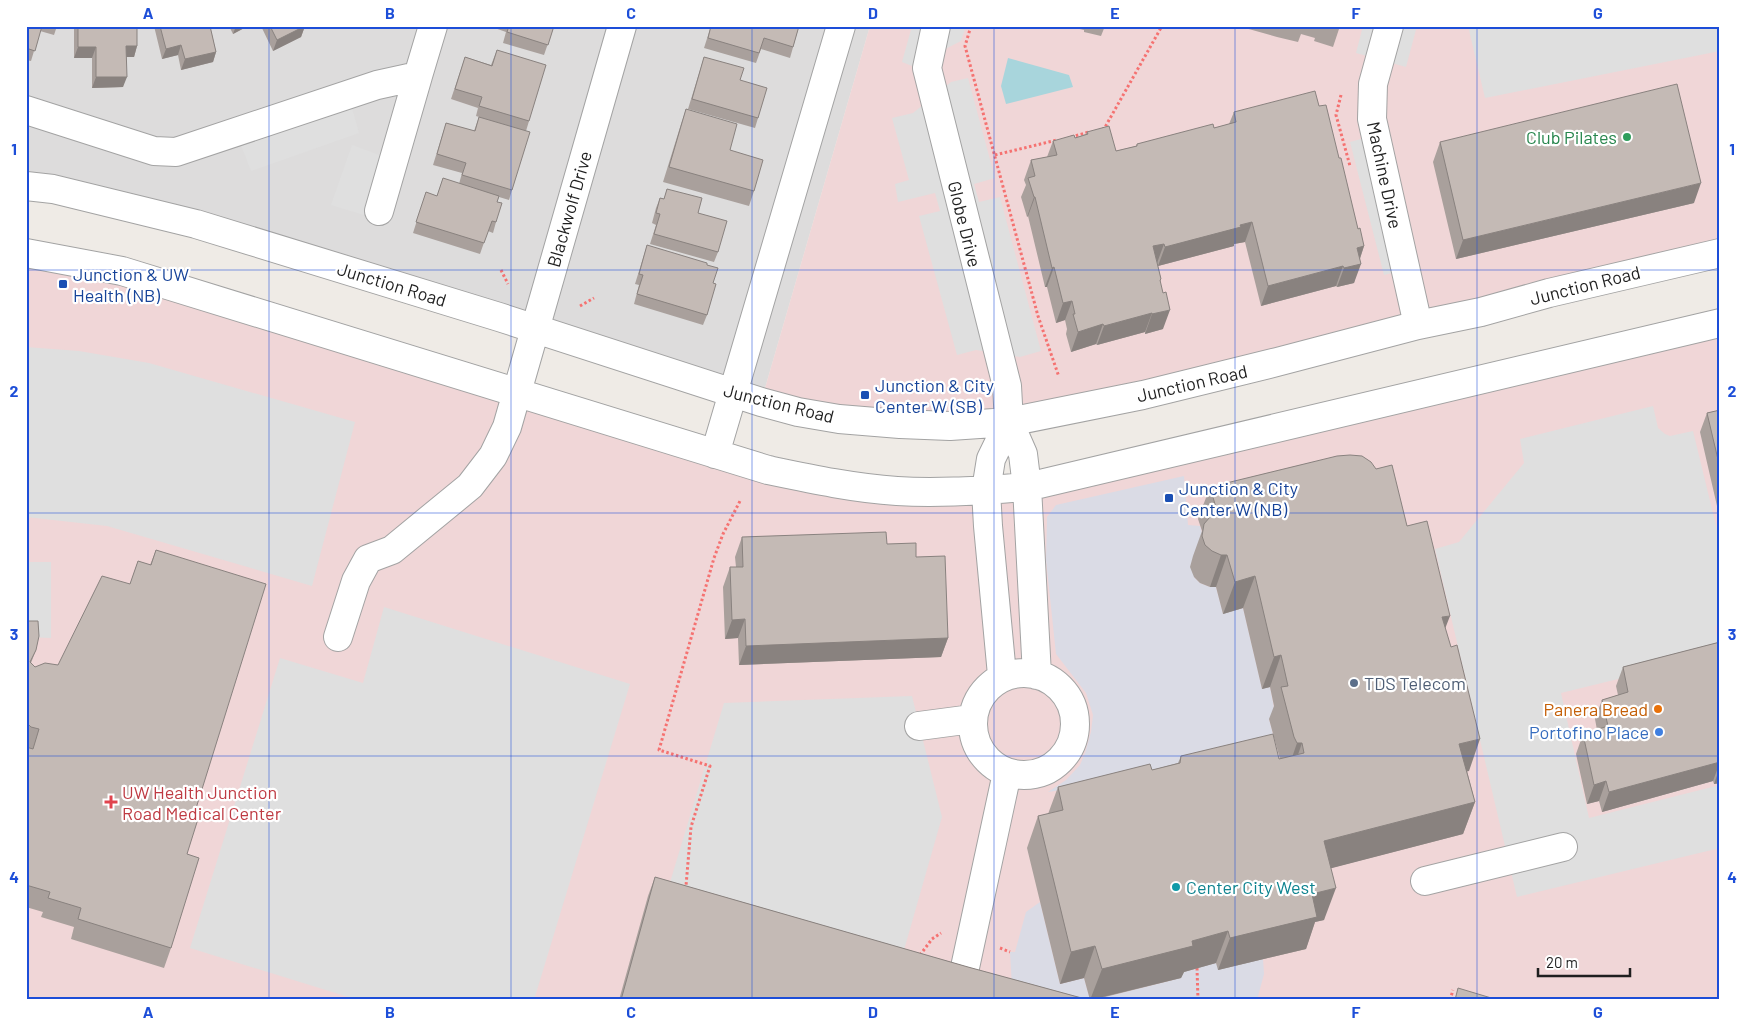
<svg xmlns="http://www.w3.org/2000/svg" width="1746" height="1026" viewBox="0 0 1746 1026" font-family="Barlow,sans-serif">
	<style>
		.residential { fill: #dddcdc }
		.commercial { fill: #f0d6d7 }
		.parking { fill: #dfdfdf }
		.plaza { fill: #dadbe5 }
		.water { fill: #a8d5dc }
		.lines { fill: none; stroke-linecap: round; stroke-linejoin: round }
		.minor-casing { stroke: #a3a3a3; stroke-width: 30 }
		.path { stroke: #f57271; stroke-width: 3; stroke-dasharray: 2.5 2.5; stroke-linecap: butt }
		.minor { stroke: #fff; stroke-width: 28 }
		.wall { fill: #a9a09c }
		.shaded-wall { fill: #89827f }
		.building { fill: #c4bab5; stroke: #89827f }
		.grid { fill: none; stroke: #1d4ed8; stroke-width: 1; stroke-opacity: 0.55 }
		.leisure-dot { fill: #2e9e5b; stroke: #fff; stroke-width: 2 }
		.transit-dot { fill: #1a4fb4; stroke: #fff; stroke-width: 2 }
		.service-dot { fill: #5c6f8a; stroke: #fff; stroke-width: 2 }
		.food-dot { fill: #e8710a; stroke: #fff; stroke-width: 2 }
		.shop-dot { fill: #3f7fe0; stroke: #fff; stroke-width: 2 }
		.health-dot { fill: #e0444e; stroke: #fff; stroke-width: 2 }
		.culture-dot { fill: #0f9aa8; stroke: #fff; stroke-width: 2 }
		.labels { text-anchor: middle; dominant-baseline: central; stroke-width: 4.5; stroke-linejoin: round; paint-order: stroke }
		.leisure-label { font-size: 18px; fill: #27864d; stroke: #fff; text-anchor: end }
		.street-label { font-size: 18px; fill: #1f1f1f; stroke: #fff }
		.transit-label { font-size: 18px; fill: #164399; stroke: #fff; text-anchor: start }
		.service-label { font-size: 18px; fill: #4e5e75; stroke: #fff; text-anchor: start }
		.food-label { font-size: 18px; fill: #c56008; stroke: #fff; text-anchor: end }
		.shop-label { font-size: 18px; fill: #366cbe; stroke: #fff; text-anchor: end }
		.health-label { font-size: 18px; fill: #be3a42; stroke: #fff; text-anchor: start }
		.culture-label { font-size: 18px; fill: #0d838f; stroke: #fff; text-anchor: start }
		.neatline { fill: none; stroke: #1d4ed8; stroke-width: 2 }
		.grid-label { font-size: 16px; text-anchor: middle; font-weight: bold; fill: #1d4ed8 }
	</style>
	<rect width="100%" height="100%" fill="#efebe6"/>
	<path class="residential" d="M26,26H870L761,402L26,186Z"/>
	<path class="commercial" d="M870,26H1720V253L1009,422L761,402Z
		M26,253L715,454L952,491L1720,323V1000H26Z"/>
	<path class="parking" d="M912,26H966L961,41L912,66L902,62Z
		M1363,26H1417L1406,67L1356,53Z
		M1468,26H1720V51L1485,98Z
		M968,78L995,178L974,184L979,202L1000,197L1041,351L1020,357L976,350L957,355L919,216L940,211L935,193L898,202L895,184L909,180L892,118L913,113L951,82Z
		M348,94L359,133L251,171L236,132Z
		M1372,136L1403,270L1384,275L1350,142Z
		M352,145L393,160L377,219L331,205Z
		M26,347L79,351L149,363L355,422L312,586L107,526L26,517Z
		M1653,406L1658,428L1665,434L1670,436L1693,431L1720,542V625L1715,626L1720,654L1561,693L1589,818L1720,785V848L1517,897L1435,549L1459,542L1524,463L1520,439Z
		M26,562H51V638L26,637Z
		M384,607L630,684L534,1000H358L190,948L280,658L363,683Z
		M912,696L942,817L902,957L668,889L724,703Z"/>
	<path class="plaza" d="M1184,476L1188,525L1200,526L1205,543L1194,577L1200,583L1210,587H1216L1223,613L1243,608L1262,688L1270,687L1276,718L1269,719L1282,769L1100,784L1048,792L1066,780L1080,765L1085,753L1091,732L1093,715L1086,693L1056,654L1046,560L1047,517L1056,505Z
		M1040,902L1060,984L1084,978L1090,1000H1017L1012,987L1010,952H1015L1026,912Z
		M1263,959L1264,974L1257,1000H1093L1181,978L1180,972L1216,963L1219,969Z"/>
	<path class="water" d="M1008,58L1069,75L1073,87L1006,104L1001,86Z"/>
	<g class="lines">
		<defs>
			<path id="minor" d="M936,26L927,68L1007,386L1009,422L1023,454L1027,487L1037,675
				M1389,26L1373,84L1372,119L1418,325
				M26,110L154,151L176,152L377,85L418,76L433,26
				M26,186L53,189L196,224L499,317L761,402L798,412L839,419L900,424L950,426L1009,422L1143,395L1277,362L1418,325L1481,312L1549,293L1720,253
				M379,211L418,76
				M26,253L122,271L768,470C811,479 853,488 897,491C940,494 984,490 1027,487L1720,323
				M715,454L841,26
				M338,637L356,581L368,559L392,550L470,486L493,456L507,427L622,26
				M973 724a51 51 0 1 1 102 0a51 51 0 1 1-102 0Z
				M1002,675L988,526L986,490L991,459L1009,422
				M919,726L972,719
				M1425,881L1563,847
				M961,986L1007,773"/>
		</defs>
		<use href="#minor" class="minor-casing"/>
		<path class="path" d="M971,26L965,46L1038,316L1059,377
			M1341,95L1336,115L1350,166
			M1102,129H1104L1162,26
			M1071,137L1089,132
			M995,155L1057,140
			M501,270L508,284
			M580,306L594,298
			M688,889L686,886L691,827L710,766L659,750L714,558L723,534L740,501
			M1000,948L1010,952
			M920,955L932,939L941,933
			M1197,968L1198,1000
			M1450,1000L1453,990"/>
		<use href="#minor" class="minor"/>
	</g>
	<path class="wall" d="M26,26H57L54,35L40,31L31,61L26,60Z
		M74,26H137V46L134,57H126L123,87L92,88V58H74Z
		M154,26H210L216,52L213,62L181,70L178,55L162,59Z
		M229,26H248L233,34Z
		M261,26H305L301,37L273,51Z
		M489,26H554L544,55L503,43L506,32Z
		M711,26H799L790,58L761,49L756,63L704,48Z
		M1065,26H1105L1101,36L1084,32V30L1075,28V29Z
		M1238,26H1340L1333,47L1314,41L1315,38L1301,34L1298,42L1277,37Z
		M497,50L529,121L526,131L512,190L509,200L499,197L497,202L496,222L493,233L488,231L480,254L413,233L426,192L437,196L443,178L459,184L462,173L433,165L446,123L474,131L479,117L476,116L478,108L451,99L465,57L491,65Z
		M704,57L740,80L758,118L755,128L688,109Z
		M1319,106L1339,158L1358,229L1364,246L1360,259L1354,283L1337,287L1336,286L1261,306L1245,242L1234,244V246L1158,266L1161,279L1160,283L1163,329L1145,334V332L1097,345L1096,344L1071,352L1066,334L1067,329L1065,320L1056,323L1047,287H1045L1028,216L1027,217L1021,197L1026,185L1024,180L1031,160L1047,157L1053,141L1075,138L1086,134L1087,132L1116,151L1136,146L1137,144L1214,128L1229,124L1234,112Z
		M686,109L730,150L754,191L749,206L663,182L681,124Z
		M1440,142L1694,203L1456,259L1433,162Z
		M667,189L698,213L718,252L714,262L650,244L656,225L652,223L656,208L660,198L664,199Z
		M647,245L707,265L713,283L707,315L703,325L634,304L639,285L635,284Z
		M1720,410V519L1700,432L1707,413Z
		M1210,487L1407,526L1445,628L1469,771H1467L1475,802L1463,834L1331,868L1324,920L1315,922L1306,949L1218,970L1216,963L1184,972L1181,978L1093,1000H1090L1084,978L1060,984L1027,848L1038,816L1048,814L1058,787L1152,770L1178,763L1181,756L1280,759L1269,719L1274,706L1270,687L1262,689L1243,608L1223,614L1216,587H1210L1200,583L1194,577L1190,567L1193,556L1202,531L1198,519Z
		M742,537L887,544L916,557L948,638L941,657L739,665L738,638L725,639L723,587L730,567H736L735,557Z
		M156,550L193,818L171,948L164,968L71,939L74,927L41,917L43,912L26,907V621L36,650L31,663L35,667L58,665L130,584L138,561L150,565Z
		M1720,642V783L1714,784L1713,781L1602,812L1599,801L1587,804L1576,754L1583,734L1597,730L1595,719L1602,700L1618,695L1616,686L1623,667Z
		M655,877L968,967L1089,1000H619L648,896Z"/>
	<path class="shaded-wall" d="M236,26H248L233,34Z
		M305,26L301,37L273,51L277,40Z
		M181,45L178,55L162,59L166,49Z
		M126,46H137L134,57H122Z
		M78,47H96L92,58H74Z
		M216,52L213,62L181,70L185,59Z
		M96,77H127L123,87L92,88Z
		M1701,183L1694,203L1456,259L1463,240Z
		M1034,197H1035L1028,216L1027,217Z
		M1252,222L1245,242L1234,244V246L1158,266L1165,247Z
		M1164,244L1157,263L1153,246Z
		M1364,246L1358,264H1361L1354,283L1337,287L1344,268L1357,248Z
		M1343,266L1336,286L1261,306L1268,286Z
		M1054,267L1047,287H1045L1052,268Z
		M1072,301L1065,320L1056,323L1063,303Z
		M1170,310L1163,329L1145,334L1152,314Z
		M1152,313L1145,332L1097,345L1104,326Z
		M1103,324L1096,344L1071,352L1078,332Z
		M1221,555H1227L1216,587H1210Z
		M1255,576L1243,608L1223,614L1235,582Z
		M1450,616L1438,647L1442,617Z
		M745,619L738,638L725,639L732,620Z
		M948,638L941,657L739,665L746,646Z
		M1281,655L1270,687L1262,689L1274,657Z
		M1480,739L1469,771L1448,776L1459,744Z
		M1297,743H1302L1291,775H1286Z
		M1720,762L1713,781L1602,812L1609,792Z
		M1720,767V783L1714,784Z
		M1606,781L1599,801L1587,804L1594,785Z
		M1475,802L1463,834L1313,873L1324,841Z
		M1336,888L1324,920L1315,922L1306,949L1218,970L1230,938L1312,894Z
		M1228,931L1216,963L1184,972L1181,978L1090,1000L1102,969L1192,941Z
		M1095,946L1084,978L1060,984L1071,952Z"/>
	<path class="building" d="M26,26H42L35,51L26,48Z
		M78,26H137V46H126L127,77H96V47H78Z
		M160,26H210L216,52L185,59L181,45L166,49Z
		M270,26H305L277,40Z
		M509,26H554L548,45L507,32Z
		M711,26H799L793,47L764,38L759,53L708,38Z
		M497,50L546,65L529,121L479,106L482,97L455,89L465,57L492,66Z
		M704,57L744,68L740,80L767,88L758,118L692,99Z
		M1677,84L1701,183L1463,240L1440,142Z
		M1315,91L1319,106L1326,105L1339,158H1341L1358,229L1360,228L1364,246L1357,248L1361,264L1344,268L1343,266L1268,286L1252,222L1240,225L1241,227L1165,247L1164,244L1153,246L1161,279L1160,280L1163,293L1166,292L1170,310L1152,314V313L1104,326L1103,324L1078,332L1073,314H1075L1072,301L1063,303L1054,267L1052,268L1035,197H1034L1028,178L1035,176L1031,160L1057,155L1053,141L1074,135L1075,138L1088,134L1087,132L1109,126L1116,151L1137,146V144L1213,124L1214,128L1236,122L1234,112Z
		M686,109L737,124L730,150L763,160L754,191L669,167Z
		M479,117L530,132L512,190L462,175L466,163L437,154L446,123L475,131Z
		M443,178L499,196L497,202L502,203L496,222L492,221L484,243L416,222L426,192L437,196Z
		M667,189L702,198L698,213L727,221L718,252L654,234L660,214L656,213L660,198L664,199Z
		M647,245L707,263V265L718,268L713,283L716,284L707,315L637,294L643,275L639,274Z
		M1720,410V468L1707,413Z
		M1350,455L1362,456L1371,462L1376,469L1392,465L1407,526L1427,521L1450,616L1442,617L1451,647L1457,645L1480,739L1459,744L1475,802L1324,841L1336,888L1312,894L1317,917L1230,938L1228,931L1192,941L1193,946L1102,969L1095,946L1071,952L1038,816L1063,810L1058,787L1150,764L1152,770L1180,763L1181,756L1273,734L1279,759L1304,753L1302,743H1297L1294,737L1281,687L1288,686L1281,655L1274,657L1255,576L1235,582L1227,555H1221L1212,551L1205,545L1202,536L1204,524L1210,517L1217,511L1210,487L1337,456Z
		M886,532L887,544L916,543V557L945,556L948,638L746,646L745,619L732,620L730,567H743L742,537Z
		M156,550L266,584L193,818L198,819L187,854L199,858L171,948L78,919L81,908L48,898L50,892L26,885V747L33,749L39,729L31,727L26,722V621H38L39,636L36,650L30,662L35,667L45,663L58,665L102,576L130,584L138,561L151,565Z
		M1720,642V762L1609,792L1606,781L1594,785L1583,734L1608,726L1602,700L1628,692L1623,667Z
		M655,877L968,967L1089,1000H621Z
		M1458,988L1498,1000H1455Z"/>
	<path class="grid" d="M269,26V1000M511,26V1000M752,26V1000M994,26V1000M1235,26V1000M1477,26V1000M26,270H1720M26,513H1720M26,756H1720"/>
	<circle class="leisure-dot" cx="1627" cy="137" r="5"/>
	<g class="transit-dot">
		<rect x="58" y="279" width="10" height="10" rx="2.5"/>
		<rect x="860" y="390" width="10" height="10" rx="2.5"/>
		<rect x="1164" y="493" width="10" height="10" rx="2.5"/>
	</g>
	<circle class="service-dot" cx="1354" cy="683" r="5"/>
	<circle class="food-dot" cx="1658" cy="709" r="5"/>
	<circle class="shop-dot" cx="1659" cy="732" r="5"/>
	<path class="health-dot" d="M108.5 794.5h5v5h5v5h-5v5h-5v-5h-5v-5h5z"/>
	<circle class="culture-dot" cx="1176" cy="887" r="5"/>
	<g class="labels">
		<g class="leisure-label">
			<text x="1617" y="137">Club Pilates</text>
		</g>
		<g class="street-label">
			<text transform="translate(1385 175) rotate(78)">Machine Drive</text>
			<text transform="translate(569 209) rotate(-74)">Blackwolf Drive</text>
			<text transform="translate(965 224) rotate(76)">Globe Drive</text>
			<text transform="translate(392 284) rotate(17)">Junction Road</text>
			<text transform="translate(1585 285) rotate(-14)">Junction Road</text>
			<text transform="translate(1192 383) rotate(-13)">Junction Road</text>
			<text transform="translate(779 403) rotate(14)">Junction Road</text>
		</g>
		<g class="transit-label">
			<text x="73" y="274">Junction &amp; UW<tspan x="73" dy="21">Health (NB)</tspan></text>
			<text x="875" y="385">Junction &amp; City<tspan x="875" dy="21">Center W (SB)</tspan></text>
			<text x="1179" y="488">Junction &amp; City<tspan x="1179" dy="21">Center W (NB)</tspan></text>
		</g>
		<g class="service-label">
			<text x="1364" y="683">TDS Telecom</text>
		</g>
		<g class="food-label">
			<text x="1648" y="709">Panera Bread</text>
		</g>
		<g class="shop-label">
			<text x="1649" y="732">Portofino Place</text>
		</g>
		<g class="health-label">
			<text x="122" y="792">UW Health Junction<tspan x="122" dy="21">Road Medical Center</tspan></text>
		</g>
		<g class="culture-label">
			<text x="1186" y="887">Center City West</text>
		</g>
	</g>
	<rect width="1746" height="1026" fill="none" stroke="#ffffff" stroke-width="55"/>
	<path d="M1538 968v8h92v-8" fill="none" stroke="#1f1f1f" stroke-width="2.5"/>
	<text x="1546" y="968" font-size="15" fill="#1f1f1f" stroke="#ffffff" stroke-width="4" paint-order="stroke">20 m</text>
	<rect x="28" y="28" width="1690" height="970" class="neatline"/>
	<g class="grid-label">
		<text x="148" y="19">A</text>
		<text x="390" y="19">B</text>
		<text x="631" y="19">C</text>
		<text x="873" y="19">D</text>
		<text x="1115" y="19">E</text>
		<text x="1356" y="19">F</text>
		<text x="1598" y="19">G</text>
		<text x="14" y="155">1</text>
		<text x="1732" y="155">1</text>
		<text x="14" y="397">2</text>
		<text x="1732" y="397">2</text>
		<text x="14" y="640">3</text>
		<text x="1732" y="640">3</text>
		<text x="14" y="883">4</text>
		<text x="1732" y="883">4</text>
		<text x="148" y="1018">A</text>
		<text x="390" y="1018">B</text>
		<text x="631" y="1018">C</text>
		<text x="873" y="1018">D</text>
		<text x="1115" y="1018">E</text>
		<text x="1356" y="1018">F</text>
		<text x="1598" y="1018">G</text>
	</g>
</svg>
